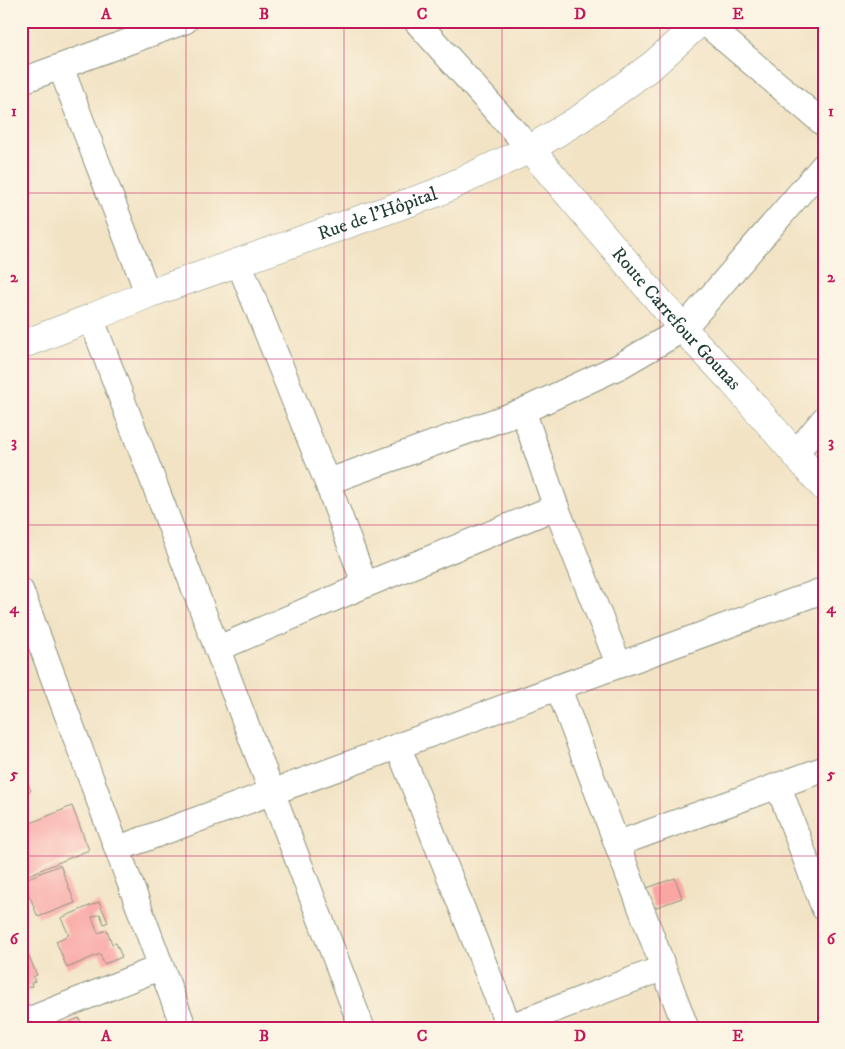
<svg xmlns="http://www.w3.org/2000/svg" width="845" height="1049" viewBox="0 0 845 1049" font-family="'IM FELL DW Pica',serif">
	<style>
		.building { fill: #f9a6a4 }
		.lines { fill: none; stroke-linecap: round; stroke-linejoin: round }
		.minor-casing { stroke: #88907c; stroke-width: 27 }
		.major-casing { stroke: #88907c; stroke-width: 29 }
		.minor { stroke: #fff; stroke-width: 25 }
		.major { stroke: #fff; stroke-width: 28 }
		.grid { fill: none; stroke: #c2185b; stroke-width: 1; stroke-opacity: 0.55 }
		.labels { text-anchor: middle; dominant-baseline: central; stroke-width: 4.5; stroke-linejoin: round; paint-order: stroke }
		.street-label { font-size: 19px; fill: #1f3d34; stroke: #fcf5e5 }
		.neatline { fill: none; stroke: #c2185b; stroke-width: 2 }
		.grid-label { font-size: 16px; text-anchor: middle; font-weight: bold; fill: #c2185b }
	</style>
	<rect width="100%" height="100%" fill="#fcf5e5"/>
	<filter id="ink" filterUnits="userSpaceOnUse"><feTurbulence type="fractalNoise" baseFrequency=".02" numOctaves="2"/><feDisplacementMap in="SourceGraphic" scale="10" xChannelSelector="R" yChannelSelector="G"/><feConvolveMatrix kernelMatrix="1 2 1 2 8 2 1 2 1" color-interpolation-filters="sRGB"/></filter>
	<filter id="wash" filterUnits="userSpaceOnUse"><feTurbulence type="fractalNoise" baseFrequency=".0096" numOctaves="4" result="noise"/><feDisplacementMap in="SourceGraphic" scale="20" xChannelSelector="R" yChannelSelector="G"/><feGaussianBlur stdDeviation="1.12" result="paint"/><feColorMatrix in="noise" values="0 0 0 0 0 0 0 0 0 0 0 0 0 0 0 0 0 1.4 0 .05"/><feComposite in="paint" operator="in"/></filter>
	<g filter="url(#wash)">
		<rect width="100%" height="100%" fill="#f2e3c5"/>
		<g id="blocks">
			<path class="building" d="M21,766L31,791L21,794Z
				M72,806L89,850L21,878V827Z
				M60,865L75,903L38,917L23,880Z
				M675,878L682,898L654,908L647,888Z
				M99,902L108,922L104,924L100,914L92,917L98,933L107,930L112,944L116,943L122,957L104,964L100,954L67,968L56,941L69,935L61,918Z
				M21,938L37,975L33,977L35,981L31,983L32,986L23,989L21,985Z
				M79,1018L83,1028H64L63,1025Z"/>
		</g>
	</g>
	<g filter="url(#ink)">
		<use href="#blocks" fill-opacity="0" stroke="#88907c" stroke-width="1"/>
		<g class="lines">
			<defs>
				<path id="minor" d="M416,21L530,149
					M703,21L824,124
					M61,68L148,294
					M21,81L185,21
					M239,263L327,482L365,585
					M91,318L362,1028
					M523,411L556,507L619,665
					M795,454L824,419
					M327,482L523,411L620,366L683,329L824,165
					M21,591L184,1028
					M217,649L365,585L556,507
					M558,687L686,1028
					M398,746L509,1027
					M778,785L824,908
					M617,844L824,769
					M117,849L824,590
					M21,1023L161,967
					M506,1028L663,968"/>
				<g id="major">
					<path id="s1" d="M530,149L683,329L733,382L824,487"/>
					<path id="s2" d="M21,345L91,318L148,294L436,193L530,149L581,118L654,64L701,21"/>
				</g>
			</defs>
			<use href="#minor" class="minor-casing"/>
			<use href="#major" class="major-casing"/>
			<use href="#minor" class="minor"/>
			<use href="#major" class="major"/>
		</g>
	</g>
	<path class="grid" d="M186,21V1028M344,21V1028M502,21V1028M660,21V1028M21,193H824M21,359H824M21,525H824M21,690H824M21,856H824"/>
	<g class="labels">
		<g class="street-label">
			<text stroke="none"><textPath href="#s2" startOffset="380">Rue de l'Hôpital</textPath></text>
			<text stroke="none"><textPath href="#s1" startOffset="224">Route Carrefour Gounas</textPath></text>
		</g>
	</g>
	<rect width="845" height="1049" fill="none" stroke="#fcf5e5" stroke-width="55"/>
	<rect x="28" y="28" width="790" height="994" class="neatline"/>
	<g class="grid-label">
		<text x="106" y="19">A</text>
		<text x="264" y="19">B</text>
		<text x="422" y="19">C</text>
		<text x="580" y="19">D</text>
		<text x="738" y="19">E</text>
		<text x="14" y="116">1</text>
		<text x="831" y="116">1</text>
		<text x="14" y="282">2</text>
		<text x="831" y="282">2</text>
		<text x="14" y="447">3</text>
		<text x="831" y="447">3</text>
		<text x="14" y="613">4</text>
		<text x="831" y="613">4</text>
		<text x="14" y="779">5</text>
		<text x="831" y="779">5</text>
		<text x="14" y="944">6</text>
		<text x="831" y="944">6</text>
		<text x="106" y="1041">A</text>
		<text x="264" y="1041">B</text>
		<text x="422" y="1041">C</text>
		<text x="580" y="1041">D</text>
		<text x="738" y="1041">E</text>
	</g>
</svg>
